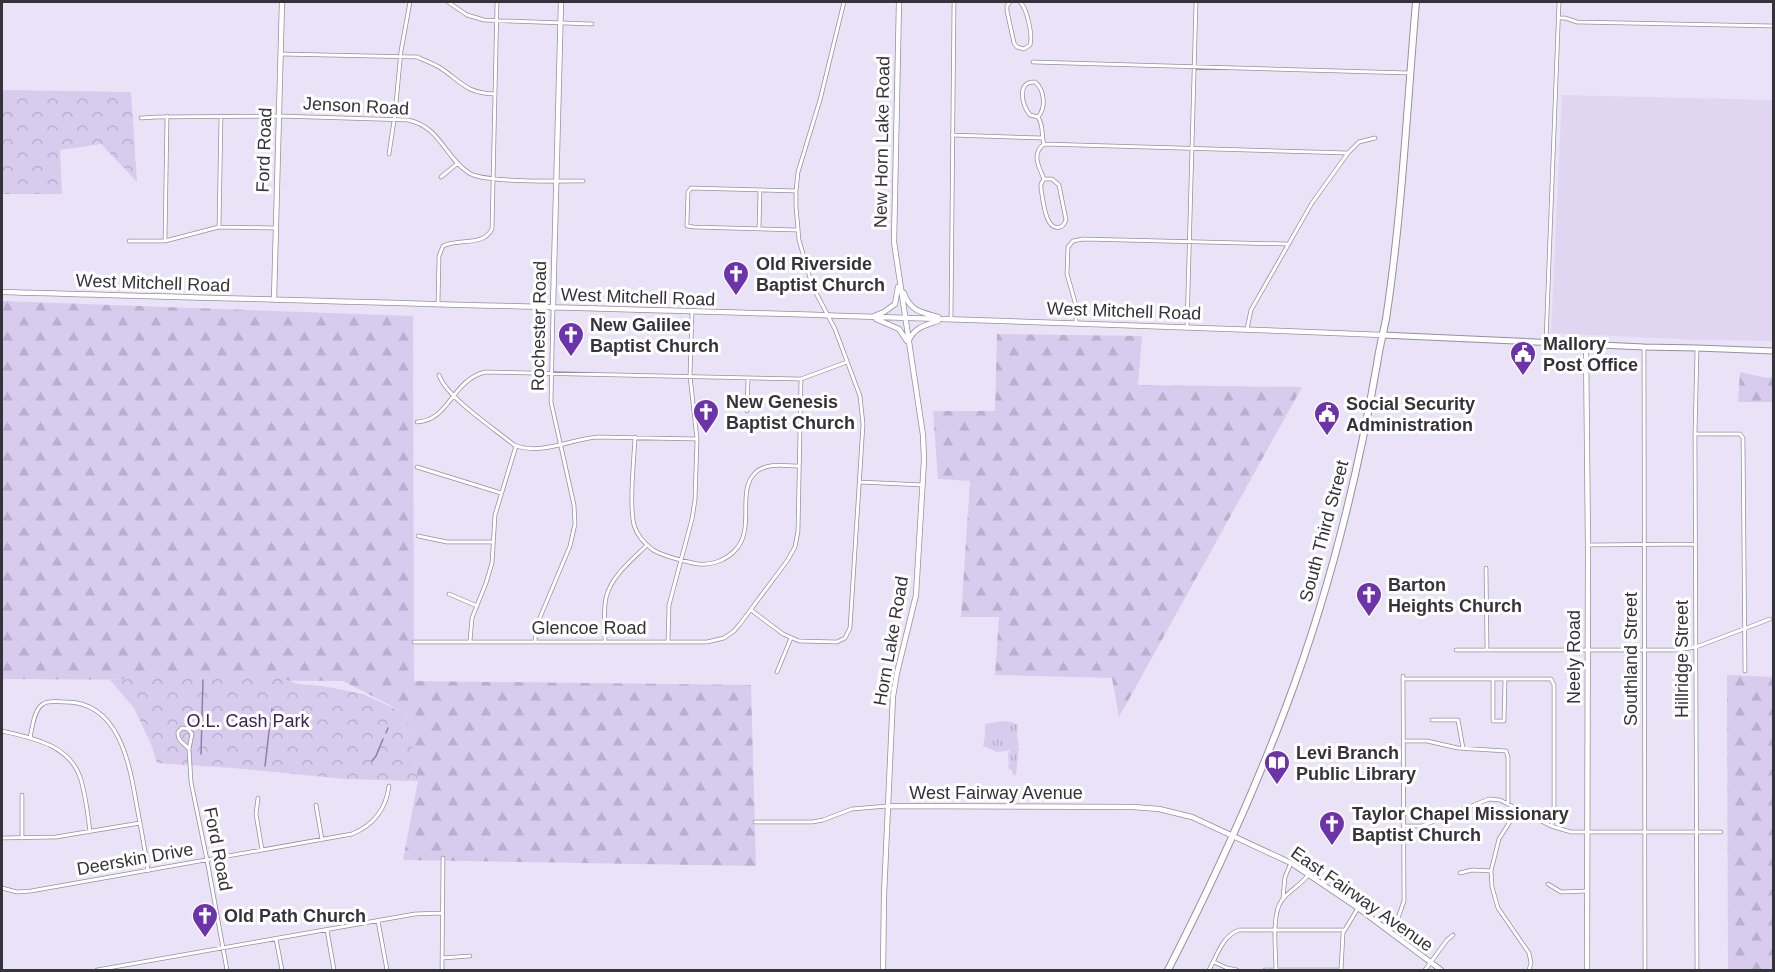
<svg xmlns="http://www.w3.org/2000/svg" width="1775" height="972" viewBox="0 0 1775 972" font-family="Helvetica,sans-serif">
	<style>
		.built { fill: #e0d6f1 }
		.grass { fill: url(#grass-tufts) }
		.forest { fill: url(#forest-firs) }
		.park { fill: url(#park-crowns) }
		.lines { fill: none; stroke-linecap: round; stroke-linejoin: round }
		.stream { stroke: #8f81a5; stroke-width: 1.5 }
		.street-casing { stroke: #958fa1; stroke-width: 4.5 }
		.secondary-casing { stroke: #958fa1; stroke-width: 6 }
		.primary-casing { stroke: #958fa1; stroke-width: 7 }
		.highway-casing { stroke: #958fa1; stroke-width: 8 }
		.street { stroke: #fff; stroke-width: 3 }
		.secondary { stroke: #fff; stroke-width: 4.5 }
		.primary { stroke: #fff; stroke-width: 5 }
		.highway { stroke: #fff; stroke-width: 6 }
		.labels { text-anchor: middle; dominant-baseline: central; stroke-width: 6; stroke-linejoin: round; paint-order: stroke }
		.street-label { font-size: 18px; fill: #35333a; stroke: #fff }
		.poi-label { font-size: 18px; font-weight: bold; fill: #35333a; stroke: #fff; text-anchor: start }
		.park-label { font-size: 18px; fill: #3d225c; stroke: #fff }
	</style>
	<defs>
		<pattern id="grass-tufts" width="24" height="20" patternUnits="userSpaceOnUse" patternTransform="scale(1.5)"><rect width="24" height="20" fill="#d8cbee"/><path d="M3 7l-1-3M5 7V3M7 7l1-3M15 17l-1-3M17 17v-4M19 17l1-3" fill="none" stroke="#baafcd"/></pattern>
		<pattern id="forest-firs" width="22" height="20" patternUnits="userSpaceOnUse" patternTransform="scale(1.5)"><rect width="22" height="20" fill="#d8cbee"/><path d="M5 1l3.5 6h-7zM16 11l3.5 6h-7z" fill="#baafcd"/></pattern>
		<pattern id="park-crowns" width="20" height="18" patternUnits="userSpaceOnUse" patternTransform="scale(1.5)"><rect width="20" height="18" fill="#d8cbee"/><path d="M2 6a3 3 0 1 1 6 0M12 15a3 3 0 1 1 6 0" fill="none" stroke="#baafcd"/></pattern>
	</defs>
	<rect width="100%" height="100%" fill="#eae3f7"/>
	<path class="built" d="M1562,95L1773,100V341L1698,340L1551,333Z"/>
	<path class="grass" d="M1003,721L1015,723L1018,725L1017,736L1019,746L1013,748L1019,747L1016,775H1013L1012,771L1008,767L1009,765L1008,753L1011,750L997,752L983,746L985,736V724Z"/>
	<path class="forest" d="M2,301L413,316L414,681L751,685L756,866L403,860L418,781L407,714L343,681L2,679Z
		M997,334L1142,336L1138,385L1302,387L1119,717L1112,678L995,675L999,617H961L970,481L938,479L933,411H995Z
		M1740,372L1767,378L1773,377V970H1728L1727,675L1773,677L1772,402H1738Z"/>
	<path class="park" d="M2,90L131,92L137,182L101,144L60,150L62,194H2Z
		M247,673L271,674L298,684L322,686L363,694L407,714L418,781L345,779L233,768L157,763L151,744L134,708L110,680Z"/>
	<g class="lines">
		<path class="stream" d="M271,720L272,709
			M386,733L388,728
			M201,754L203,680
			M372,761L376,756L383,739
			M265,766L270,723"/>
		<defs>
			<path id="street" d="M448,2L467,15L484,20L592,24
				M1010,2L1007,6V11L1014,43L1017,47L1024,49L1030,45C1033,36 1027,8 1020,2
				M1558,18H1565L1577,22L1774,26
				M281,54L417,57C424,60 432,63 439,67C461,81 465,93 494,94
				M1033,62L1409,73
				M1038,117C1046,108 1045,90 1035,82C1016,81 1022,105 1030,115L1038,117C1044,126 1041,135 1044,144C1031,154 1039,167 1044,179L1041,184V189C1043,198 1045,232 1060,227C1064,226 1064,224 1066,220L1059,185L1052,179H1044
				M141,118L158,117L279,116L408,120C441,127 444,157 469,173C484,183 561,181 583,181
				M952,135L1042,138
				M1044,144L1348,153
				M389,154L395,114L401,51L410,2
				M441,177L458,163
				M796,191L691,188L688,192L687,223V226L694,227L797,230
				M219,227L221,116
				M759,229L760,190
				M129,241H165L219,227L275,228
				M165,241L167,116
				M438,304L439,256L443,246C459,238 483,247 492,229L497,2
				M951,319L954,2
				M1076,323L1075,302L1067,274L1068,247L1073,241L1083,239L1287,244
				M1187,327L1196,2
				M1247,329L1251,310L1312,203L1348,153L1359,142L1375,138
				M1546,341L1559,2
				M1644,347L1645,970
				M439,375C446,397 495,429 514,445C541,456 570,439 598,437L697,439
				M747,411L748,378
				M417,422C450,420 451,381 485,372L801,379L847,362
				M1695,434H1740L1743,438L1745,671
				M635,437C634,460 629,504 634,525C637,535 645,544 653,550C665,557 680,560 693,563C709,567 727,561 738,547C754,525 737,491 755,473C766,462 785,466 799,466
				M417,467L501,493
				M860,482L923,485
				M418,536L447,542H493
				M1588,545L1695,544
				M1486,568L1487,649
				M449,594L477,606
				M751,610L783,634L799,641L837,642L845,638L850,628L863,424L860,396L835,329L815,291L810,278L799,240L796,207V191L798,172L820,100L844,2
				M470,641L472,618L486,583L492,563L495,515L516,446
				M414,642H707L724,638L734,631L740,624L787,561L795,547L798,531L801,379
				M535,642L536,627L570,546L575,524L574,505L551,402L553,309
				M605,642C605,628 603,612 606,598C611,576 632,560 647,545
				M668,642L669,605L692,519L695,500L697,439L690,376L692,312
				M1456,650H1678L1696,647L1770,619
				M777,672L791,638
				M1403,679H1551L1554,685V819L1551,826
				M1493,679V721H1504L1505,679
				M1432,720H1458L1463,748
				M2,731C33,738 71,745 81,780C86,797 88,815 90,832
				M30,738C32,729 34,709 43,704C48,700 59,702 66,702C120,702 130,766 137,807C141,828 145,849 148,871
				M1404,741H1427L1458,748L1506,751L1508,757V804
				M189,749C184,743 177,741 178,732L182,728L188,729L192,734L189,749L191,782L207,860L227,970
				M258,798L256,814L262,850
				M316,805L322,840
				M1518,809L1499,839L1491,871L1492,887L1498,908L1529,953L1531,963L1529,970
				M755,822H812L823,820L852,809L888,806
				M1405,826H1422L1489,799L1500,800L1551,826L1571,832H1721
				M2,838L56,837L140,823
				M22,838V795
				M1460,873L1472,870L1491,871
				M1548,884L1561,892L1587,891
				M2,888L17,892L31,891L352,834C374,825 386,809 389,786
				M1283,898L1285,877L1291,863
				M378,921L387,970
				M327,930L334,970
				M1389,931L1398,918L1404,901L1403,676
				M276,939L282,970
				M442,958L470,956
				M1214,962L1227,968L1237,970
				M97,970L415,914L442,913
				M442,970L443,858
				M1209,970C1217,956 1222,936 1239,930H1344
				M1265,970H1341
				M1276,970C1276,953 1271,914 1282,900C1290,890 1301,885 1309,874
				M1341,970L1343,933L1358,908
				M1425,970L1447,940L1453,935
				M1697,970L1695,434L1697,349"/>
			<path id="secondary" d="M2,292C462,305 922,316 1382,335
				M904,293C910,311 921,312 938,317
				M274,300L282,2
				M553,308L561,2
				M874,316L884,312L895,304L898,287
				M876,319L899,329L907,341
				M909,340C915,327 926,325 938,321
				M1586,344L1588,545L1587,970
				M888,806L1133,807L1159,809L1192,817L1291,863L1358,908L1441,970
				M883,970L884,895L893,696L897,673L916,595L924,460L923,435L894,242L899,2"/>
			<path id="primary" d="M1382,335L1644,347L1697,348L1774,351"/>
			<path id="highway" d="M1168,970C1212,884 1252,797 1286,707C1328,596 1357,480 1377,364C1379,349 1383,334 1386,319C1402,214 1407,107 1416,2"/>
		</defs>
		<use href="#street" class="street-casing"/>
		<use href="#secondary" class="secondary-casing"/>
		<use href="#primary" class="primary-casing"/>
		<use href="#highway" class="highway-casing"/>
		<use href="#street" class="street"/>
		<use href="#secondary" class="secondary"/>
		<use href="#primary" class="primary"/>
		<use href="#highway" class="highway"/>
	</g>
	<defs>
		<symbol id="church-pin" viewBox="-11 -11 22 30"><path d="M0 17L-7.5 6A9.5 9.5 0 1 1 7.5 6Z" fill="#6d33aa" stroke="#fff"/><path d="M-1.2-6h2.4v3.5h3.3v2.4h-3.3V6h-2.4V-.1h-3.3v-2.4h3.3Z" fill="#fff"/></symbol>
		<symbol id="civic-pin" viewBox="-11 -11 22 30"><path d="M0 17L-7.5 6A9.5 9.5 0 1 1 7.5 6Z" fill="#6d33aa" stroke="#fff"/><path d="M-.6-6.5H3V-4.5H.6V-3L4-1V1h2V6H-6V1h2V-1L-.6-3ZM-1.2 2.5V6h2.4V2.5Z" fill="#fff"/></symbol>
		<symbol id="library-pin" viewBox="-11 -11 22 30"><path d="M0 17L-7.5 6A9.5 9.5 0 1 1 7.5 6Z" fill="#6d33aa" stroke="#fff"/><path d="M-6-4Q-3-5.5-.7-3.5V5Q-3 3-6 4ZM6-4Q3-5.5 .7-3.5V5Q3 3 6 4Z" fill="#fff"/></symbol>
	</defs>
	<g fill-rule="evenodd">
		<use href="#church-pin" x="721" y="259" width="30" height="40"/>
		<use href="#church-pin" x="556" y="320" width="30" height="40"/>
		<use href="#civic-pin" x="1508" y="339" width="30" height="40"/>
		<use href="#church-pin" x="691" y="397" width="30" height="40"/>
		<use href="#civic-pin" x="1312" y="399" width="30" height="40"/>
		<use href="#church-pin" x="1354" y="580" width="30" height="40"/>
		<use href="#library-pin" x="1262" y="748" width="30" height="40"/>
		<use href="#church-pin" x="1317" y="809" width="30" height="40"/>
		<use href="#church-pin" x="190" y="901" width="30" height="40"/>
	</g>
	<g class="labels">
		<g class="street-label">
			<text transform="translate(356 106) rotate(3)">Jenson Road</text>
			<text transform="translate(882 142) rotate(-89)">New Horn Lake Road</text>
			<text transform="translate(264 150) rotate(-88)">Ford Road</text>
			<text transform="translate(153 283) rotate(2)">West Mitchell Road</text>
			<text transform="translate(638 297) rotate(2)">West Mitchell Road</text>
			<text transform="translate(1124 311) rotate(2)">West Mitchell Road</text>
			<text transform="translate(539 326) rotate(-89)">Rochester Road</text>
			<text transform="translate(1324 531) rotate(-75)">South Third Street</text>
			<text x="589" y="628">Glencoe Road</text>
			<text transform="translate(891 641) rotate(-80)">Horn Lake Road</text>
			<text transform="translate(1574 657) rotate(-90)">Neely Road</text>
			<text transform="translate(1631 659) rotate(-90)">Southland Street</text>
			<text transform="translate(1682 659) rotate(-90)">Hillridge Street</text>
			<text x="996" y="793">West Fairway Avenue</text>
			<text transform="translate(218 849) rotate(79)">Ford Road</text>
			<text transform="translate(135 859) rotate(-10)">Deerskin Drive</text>
			<text transform="translate(1362 899) rotate(35)">East Fairway Avenue</text>
		</g>
		<g class="poi-label">
			<text x="756" y="264">Old Riverside<tspan x="756" dy="21">Baptist Church</tspan></text>
			<text x="590" y="325">New Galilee<tspan x="590" dy="21">Baptist Church</tspan></text>
			<text x="1543" y="344">Mallory<tspan x="1543" dy="21">Post Office</tspan></text>
			<text x="726" y="402">New Genesis<tspan x="726" dy="21">Baptist Church</tspan></text>
			<text x="1346" y="404">Social Security<tspan x="1346" dy="21">Administration</tspan></text>
			<text x="1388" y="585">Barton<tspan x="1388" dy="21">Heights Church</tspan></text>
			<text x="1296" y="753">Levi Branch<tspan x="1296" dy="21">Public Library</tspan></text>
			<text x="1352" y="814">Taylor Chapel Missionary<tspan x="1352" dy="21">Baptist Church</tspan></text>
			<text x="224" y="916">Old Path Church</text>
		</g>
		<g class="park-label">
			<text x="248" y="721">O.L. Cash Park</text>
		</g>
	</g>
	<rect width="1775" height="972" fill="none" stroke="#35333a" stroke-width="6"/>
</svg>
